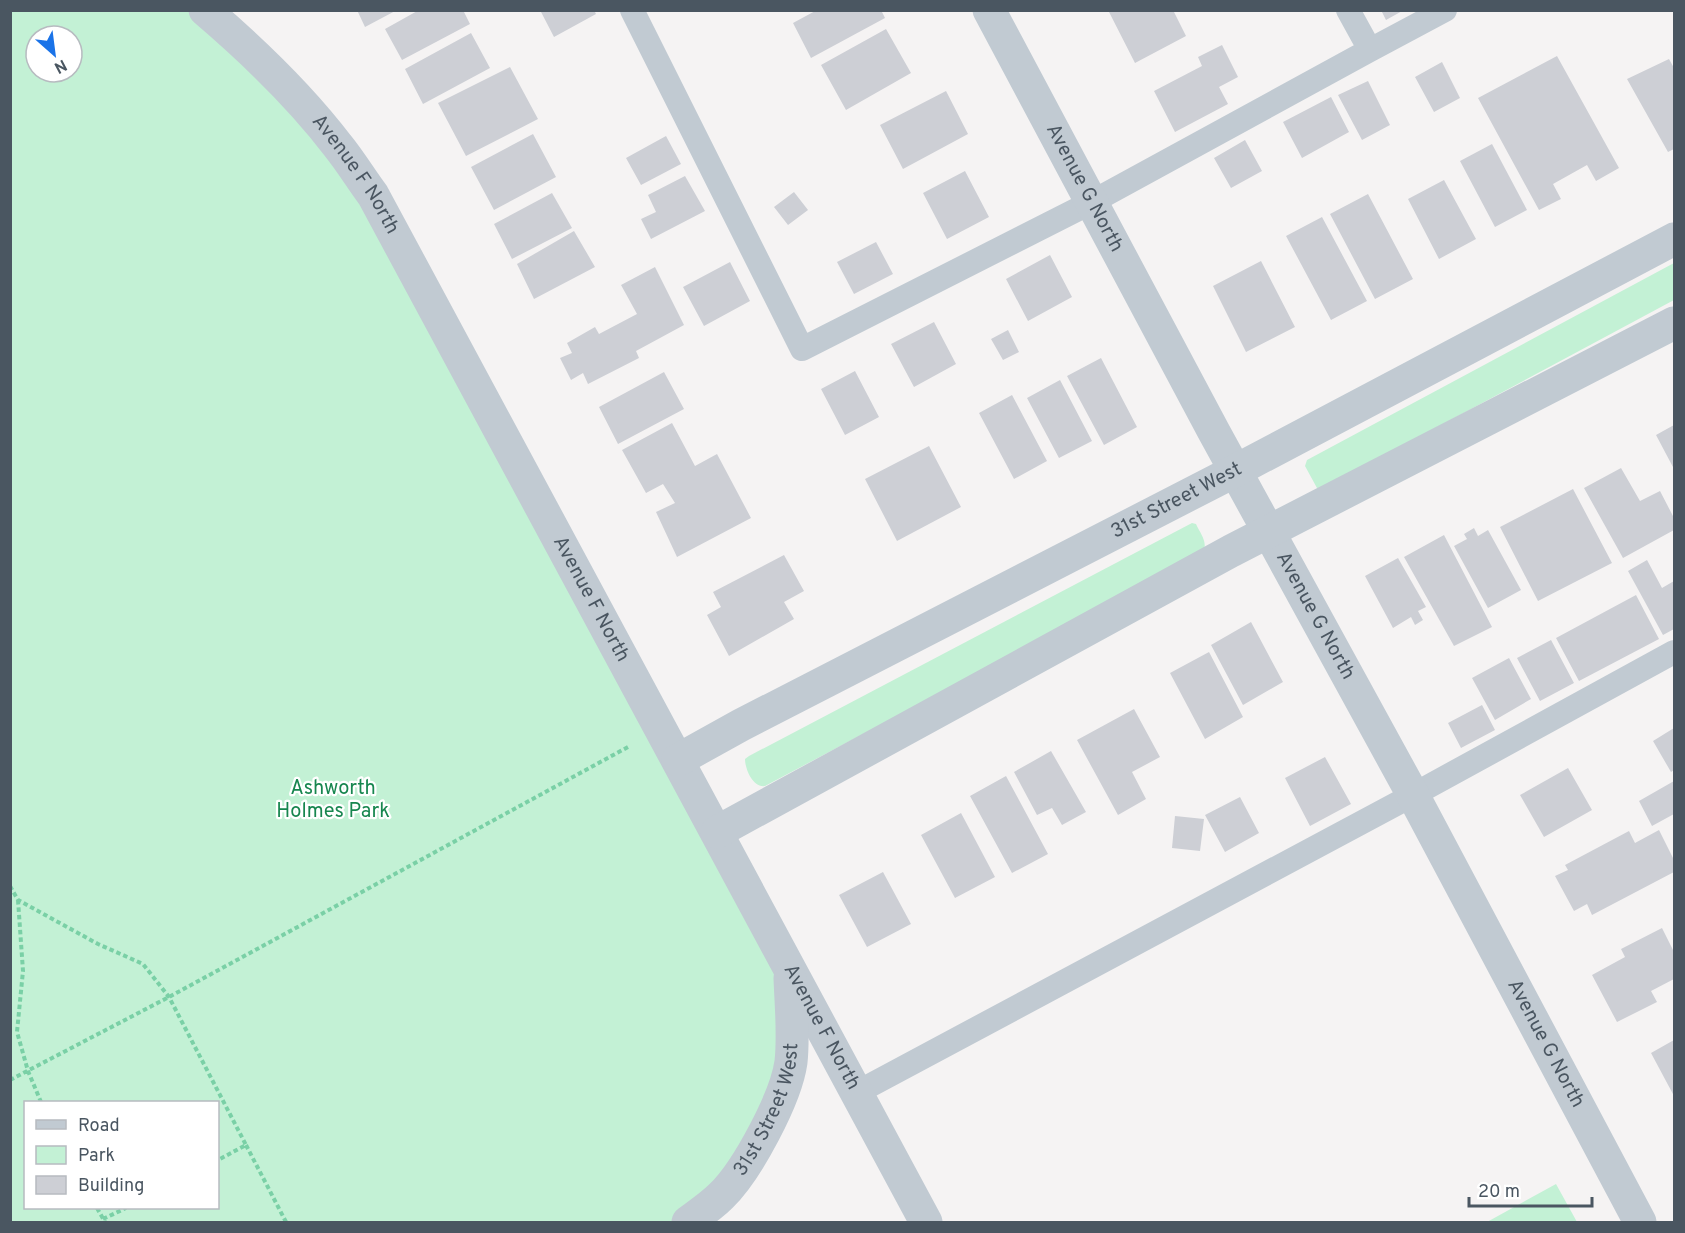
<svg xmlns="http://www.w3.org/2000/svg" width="1685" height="1233" viewBox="0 0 1685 1233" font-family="Overpass,sans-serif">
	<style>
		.green { fill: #c3f1d5; fill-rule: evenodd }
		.building { fill: #cdcfd5 }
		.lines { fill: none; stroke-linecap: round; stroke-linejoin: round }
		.path { stroke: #7ad0a6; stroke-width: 4; stroke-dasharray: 4.5 3; stroke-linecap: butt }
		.service { stroke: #c1cad2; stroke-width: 24 }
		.minor { stroke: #c1cad2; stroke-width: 33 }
		.labels { text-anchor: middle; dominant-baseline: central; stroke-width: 4.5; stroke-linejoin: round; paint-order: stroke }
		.street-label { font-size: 20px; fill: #4a5661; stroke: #fff }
		.park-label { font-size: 20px; fill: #17864f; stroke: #fff }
	</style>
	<rect width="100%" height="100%" fill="#f5f3f3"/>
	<path class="green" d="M10,11H205L338,145L790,971L781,1093L688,1222H11ZM36,36H72V72H36ZM26,1102H218V1208H26Z
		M1674,263V300L1322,489L1317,488L1305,466L1307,460Z
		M1192,523L1196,524C1201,535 1209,543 1202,554L765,786C753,788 745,769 745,759L749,756Z
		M1556,1184L1577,1222H1487Z"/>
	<path class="building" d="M357,10H397L365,27Z
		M419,10H463L470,24L402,60L385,29Z
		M540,10H594L596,14L554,37Z
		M817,10H881L885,18L811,58L793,23Z
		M1108,10H1173L1186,36L1135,63Z
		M1381,10H1404L1386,20Z
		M886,29L911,73L846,110L821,65Z
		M471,33L490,68L423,104L405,69Z
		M1222,45L1238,77L1219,87L1228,104L1175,132L1154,91L1202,66L1198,57Z
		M1557,56L1619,168L1596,181L1587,165L1553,184L1561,199L1539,210L1478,98Z
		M1669,59L1674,68V149L1668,152L1627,79Z
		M1442,62L1460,98L1434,112L1415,77Z
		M510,67L538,119L466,156L438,103Z
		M1368,81L1390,125L1362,140L1338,95Z
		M946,91L968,134L903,169L880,125Z
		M1331,97L1349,132L1302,158L1283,122Z
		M533,134L556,177L494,210L471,167Z
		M666,136L681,164L641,185L626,158Z
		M1245,140L1262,171L1231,188L1214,158Z
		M1492,144L1527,210L1495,227L1460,161Z
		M965,171L989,217L947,239L923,193Z
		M685,176L705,211L651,239L641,219L656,212L648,195Z
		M1444,180L1476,239L1439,259L1408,199Z
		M794,192L808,210L788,225L774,207Z
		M552,193L572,228L512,259L494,224Z
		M1368,194L1413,279L1375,299L1330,214Z
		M1322,217L1367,301L1331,320L1286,236Z
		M574,231L595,267L534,299L517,264Z
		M876,242L893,274L854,294L837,262Z
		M1050,255L1072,297L1028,321L1006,279Z
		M1261,261L1295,327L1246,352L1213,286Z
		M730,262L750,301L704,326L683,287Z
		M655,267L684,325L636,351L639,358L588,384L583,373L571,380L560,358L572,353L567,343L595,327L599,334L637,314L621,285Z
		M934,322L956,364L914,387L891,344Z
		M1008,330L1019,352L1003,360L991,339Z
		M1101,358L1137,427L1104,445L1067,376Z
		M855,371L879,417L845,435L821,389Z
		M664,372L684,409L618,444L599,407Z
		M1060,380L1092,441L1059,458L1027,398Z
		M1012,395L1047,461L1014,479L979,413Z
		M672,423L695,466L717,454L751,518L677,557L656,512L675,503L663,484L646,493L622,450Z
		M1674,425V469L1656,435Z
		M929,446L961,507L897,541L865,479Z
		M1621,468L1640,501L1660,491L1674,518V530L1623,558L1584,488Z
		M1573,489L1612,563L1538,601L1500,527Z
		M1474,528L1478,536L1488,530L1521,590L1488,608L1454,546L1467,539L1464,534Z
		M1444,535L1492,627L1454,646L1404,557Z
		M784,555L804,591L784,602L794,619L729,656L707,615L721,607L713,592Z
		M1398,558L1426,607L1418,611L1423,620L1415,625L1411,617L1393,628L1365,576Z
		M1647,560L1662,588L1674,581V629L1663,635L1628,571Z
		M1636,595L1659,639L1579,681L1556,638Z
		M1251,622L1283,682L1243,705L1211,645Z
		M1551,640L1574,683L1540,701L1517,658Z
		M1209,652L1243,717L1205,739L1170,673Z
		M1509,658L1531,699L1495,720L1472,678Z
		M1482,705L1495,730L1461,748L1448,723Z
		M1134,709L1160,757L1132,772L1146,799L1118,815L1077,740Z
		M1674,728V770L1671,772L1653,741Z
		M1051,751L1086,812L1062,825L1052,808L1037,815L1014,772Z
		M1325,757L1351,804L1310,826L1285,778Z
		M1568,768L1592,810L1544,837L1520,795Z
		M1006,776L1048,854L1012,873L970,796Z
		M1674,781V814L1652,826L1639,801Z
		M1240,797L1259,833L1225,852L1205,815Z
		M961,813L995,877L955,898L921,835Z
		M1175,816L1204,819L1200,851L1172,848Z
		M1659,830L1674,860V872L1592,915L1587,904L1574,911L1555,876L1568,870L1565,865L1629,831L1635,843Z
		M883,872L911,924L867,947L839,895Z
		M1662,928L1674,952V979L1651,991L1657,1002L1617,1022L1592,975L1625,957L1621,949Z
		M1674,1040V1096L1651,1053Z"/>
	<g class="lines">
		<path class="path" d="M10,886L18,900L98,944L143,964L169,997L246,1145L218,1160
			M18,900L23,971L17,1032L28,1071L41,1102
			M10,1080L169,997L628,747
			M246,1145L286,1222
			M97,1208L105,1222
			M103,1219L126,1208"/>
		<path class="service" d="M632,10L802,349L1090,203L1370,50L1445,10
			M1348,10L1370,50
			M856,1093L1413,795L1674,652"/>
		<g class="minor">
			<path id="s1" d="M205,10C253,51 300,96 338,146C351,162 361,179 373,195L926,1222"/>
			<path id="s2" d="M989,10L1214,432L1413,795L1640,1222"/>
			<path id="s3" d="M678,760L741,725L1235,471L1674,239"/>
			<path d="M717,832L1231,551L1674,323"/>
			<path id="s4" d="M688,1222C699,1214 711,1206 721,1196C747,1171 786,1098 791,1062C794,1034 791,1006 790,978"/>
		</g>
	</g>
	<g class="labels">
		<g class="street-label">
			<text stroke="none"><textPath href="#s1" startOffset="224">Avenue F North</textPath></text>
			<text stroke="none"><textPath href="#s2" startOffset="202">Avenue G North</textPath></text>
			<text stroke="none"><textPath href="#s3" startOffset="562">31st Street West</textPath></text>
			<text stroke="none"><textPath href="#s1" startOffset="710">Avenue F North</textPath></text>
			<text stroke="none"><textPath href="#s2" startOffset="688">Avenue G North</textPath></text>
			<text stroke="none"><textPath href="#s1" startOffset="1196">Avenue F North</textPath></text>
			<text stroke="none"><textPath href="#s2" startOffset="1174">Avenue G North</textPath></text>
			<text stroke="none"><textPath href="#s4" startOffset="142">31st Street West</textPath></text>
		</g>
		<g class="park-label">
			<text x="333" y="789">Ashworth<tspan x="333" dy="23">Holmes Park</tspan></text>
		</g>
	</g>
	<rect width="1685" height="1233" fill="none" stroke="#4a5661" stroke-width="24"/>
	<rect x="24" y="1101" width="195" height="108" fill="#ffffff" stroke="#b7bbc0" stroke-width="1.5"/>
	<rect x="36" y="1120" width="30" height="9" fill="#c1cad2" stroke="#b7bbc0" stroke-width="1.5"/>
	<text x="78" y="1131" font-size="18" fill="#4a5661">Road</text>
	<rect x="36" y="1146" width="30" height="18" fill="#c3f1d5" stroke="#b7bbc0" stroke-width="1.5"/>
	<text x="78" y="1161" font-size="18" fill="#4a5661">Park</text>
	<rect x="36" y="1176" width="30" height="18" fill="#cdcfd5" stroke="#b7bbc0" stroke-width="1.5"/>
	<text x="78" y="1191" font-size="18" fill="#4a5661">Building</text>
	<g transform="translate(54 54) rotate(152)"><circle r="28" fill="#ffffff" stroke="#b7bbc0" stroke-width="1.5"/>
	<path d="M0-4.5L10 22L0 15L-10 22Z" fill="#1a73e8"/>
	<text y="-9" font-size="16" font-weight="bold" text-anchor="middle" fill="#4a5661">N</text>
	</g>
	<path d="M1469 1197v9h123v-9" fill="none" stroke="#4a5661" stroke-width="3"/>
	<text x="1478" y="1197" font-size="18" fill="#4a5661" stroke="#ffffff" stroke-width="4.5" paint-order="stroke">20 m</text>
</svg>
